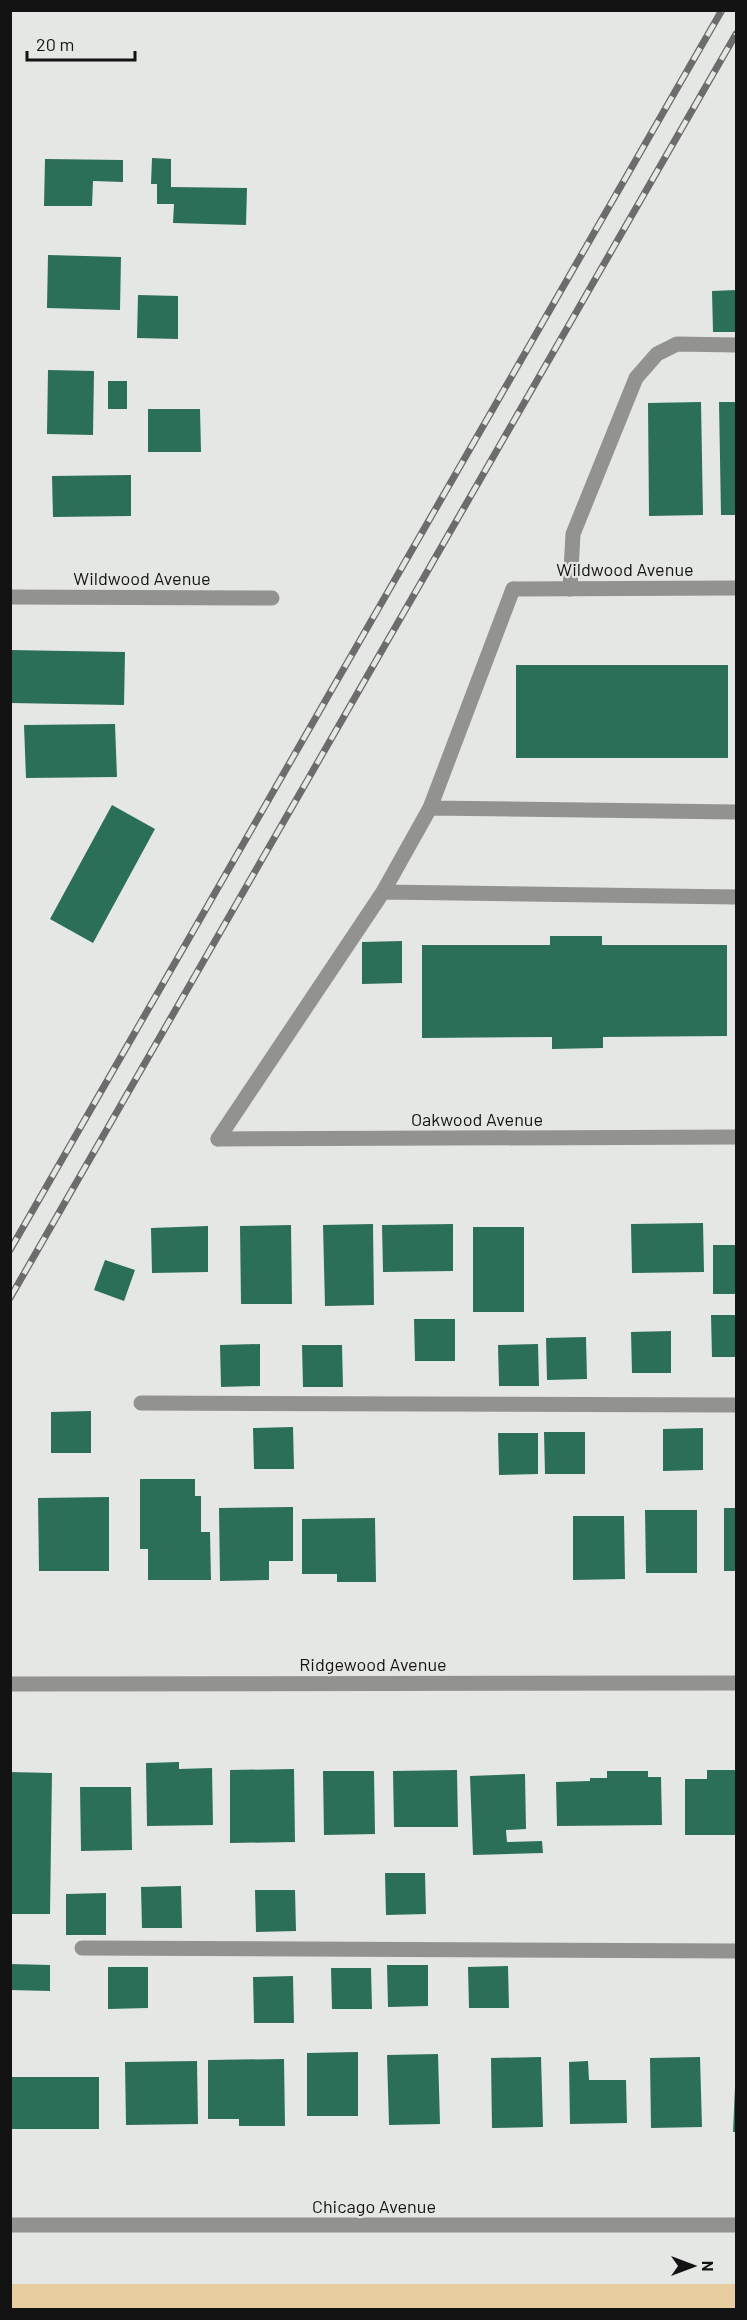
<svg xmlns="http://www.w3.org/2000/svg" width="747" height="2320" viewBox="0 0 747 2320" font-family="Barlow,sans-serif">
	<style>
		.green { fill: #e7cda0 }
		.building { fill: #2b6f58 }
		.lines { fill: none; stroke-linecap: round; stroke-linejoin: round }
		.service { stroke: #929290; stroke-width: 15 }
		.minor { stroke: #929290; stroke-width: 15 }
		.rail-casing { stroke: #6b6c6b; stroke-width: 7 }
		.rail { stroke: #e5e7e4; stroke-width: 4.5; stroke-dasharray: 14; stroke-linecap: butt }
		.labels { text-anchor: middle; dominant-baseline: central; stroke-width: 4.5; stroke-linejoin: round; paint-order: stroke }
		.street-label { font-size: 18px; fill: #121312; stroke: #e5e7e4 }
	</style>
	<rect width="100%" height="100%" fill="#e5e7e4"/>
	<path class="green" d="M10,2284H736V2309L11,2310Z"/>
	<path class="building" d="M152,158L171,159V187L247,188L246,225L173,223L174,204H157V184H151Z
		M45,159L123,160V182L93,181L92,206H44Z
		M48,255L121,257L120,310L47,308Z
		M736,290V332H713L712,291Z
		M138,295L178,296V339L137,338Z
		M48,370L94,371L93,435L47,434Z
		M108,381H127V409H108Z
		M701,402L703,515L649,516L648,403Z
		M719,402H736V515H721Z
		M148,409H200L201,452H148Z
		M131,475V516L53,517L52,476Z
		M10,650L125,652L124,705L10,703Z
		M516,665H728V758H516Z
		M115,724L117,777L26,778L24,725Z
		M112,805L155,829L93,943L50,919Z
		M550,936H602V945H727V1036L603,1037V1048L552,1049V1037L422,1038V945H550Z
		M402,941V983L362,984V942Z
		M703,1223L704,1272L632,1273L631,1224Z
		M373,1224L374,1305L325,1306L323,1225Z
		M453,1224V1271L383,1272L382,1225Z
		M291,1225L292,1304H241L240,1226Z
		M208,1226V1272L152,1273L151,1228Z
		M473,1227H524V1312H473Z
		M713,1245H736V1294H713Z
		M105,1260L135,1270L124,1301L94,1290Z
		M711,1315H736V1357H712Z
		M414,1319H455V1361H415Z
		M671,1331V1373H632L631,1332Z
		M586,1337L587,1379L547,1380L546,1338Z
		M260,1344V1386L221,1387L220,1345Z
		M538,1344L539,1386H499L498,1345Z
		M302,1345H342L343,1387H303Z
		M91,1411V1453H51V1412Z
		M293,1427L294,1469H254L253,1428Z
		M703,1428V1470L663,1471V1429Z
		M544,1432H585V1474H545Z
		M498,1433H538V1474L499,1475Z
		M140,1479H195V1496H201V1532H210L211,1580H148V1549H140Z
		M109,1497V1571H39L38,1498Z
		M293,1507V1561H269V1580L220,1581L219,1508Z
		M724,1508H736V1571H724Z
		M645,1510H697V1573H646Z
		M573,1516H624L625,1579L573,1580Z
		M375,1518L376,1582H337V1574H302V1519Z
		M179,1762V1769L212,1768L213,1825L147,1826L146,1763Z
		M294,1769L295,1842L230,1843V1770Z
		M457,1770L458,1827H394L393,1771Z
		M707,1770H736V1835H685V1779H707Z
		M323,1771H374L375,1834L324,1835Z
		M607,1771H648V1777H661L662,1825L557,1826L556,1782L590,1781V1778H607Z
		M10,1772L52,1773L50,1914H10Z
		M525,1774L526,1829L506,1830L507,1842L542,1841L543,1853L473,1855L470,1776Z
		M80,1787H131L132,1850L81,1851Z
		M385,1873H425L426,1914L386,1915Z
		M181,1886L182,1928H142L141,1887Z
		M255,1890H295L296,1931L256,1932Z
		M106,1893V1935H66V1894Z
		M10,1964L50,1965V1991L10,1990Z
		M387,1965H428V2006L388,2007Z
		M508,1966L509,2008H469L468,1967Z
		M108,1967H148V2008L108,2009Z
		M331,1968H371L372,2009H332Z
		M293,1976L294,2023H254L253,1977Z
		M358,2052V2116H307V2053Z
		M438,2054L440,2124L389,2125L387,2055Z
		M541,2057L543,2127L492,2128L491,2058Z
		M700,2057L702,2127L651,2128L650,2058Z
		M284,2059L285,2126H239V2119H208V2060Z
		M197,2061L198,2124L126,2125L125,2062Z
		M588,2061L589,2080H626L627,2123L570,2124L569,2062Z
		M10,2077H99V2129H10Z
		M735,2087H736V2132H733Z"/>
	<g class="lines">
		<path class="service" d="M570,589L573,534L636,378L657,354L677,344L736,345
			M430,808L513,589
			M383,892L430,808L736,812
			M218,1139L383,892L736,897
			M141,1403L736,1405
			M82,1948L736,1951"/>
		<path class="minor" d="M513,589L736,588
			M10,597L272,598
			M218,1139L736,1137
			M10,1684L736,1683
			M10,2225H736"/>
		<defs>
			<path id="rail" d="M10,1250L722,10
				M10,1298L736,34"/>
		</defs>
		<use href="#rail" class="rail-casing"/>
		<use href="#rail" class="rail"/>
	</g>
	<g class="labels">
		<g class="street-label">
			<text x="625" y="569">Wildwood Avenue</text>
			<text x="142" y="578">Wildwood Avenue</text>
			<text x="477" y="1119">Oakwood Avenue</text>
			<text x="373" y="1664">Ridgewood Avenue</text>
			<text x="374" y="2206">Chicago Avenue</text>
		</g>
	</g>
	<rect width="747" height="2320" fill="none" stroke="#121312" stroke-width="24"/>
	<g transform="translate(693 2266) rotate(90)" stroke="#e5e7e4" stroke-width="4.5" paint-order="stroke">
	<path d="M0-4.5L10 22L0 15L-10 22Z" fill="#121312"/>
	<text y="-9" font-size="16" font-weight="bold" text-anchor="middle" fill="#121312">N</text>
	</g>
	<path d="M27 51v9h108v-9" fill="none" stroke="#121312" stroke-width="3"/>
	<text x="36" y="51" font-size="18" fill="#121312" stroke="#e5e7e4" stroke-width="4.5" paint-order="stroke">20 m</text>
</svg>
